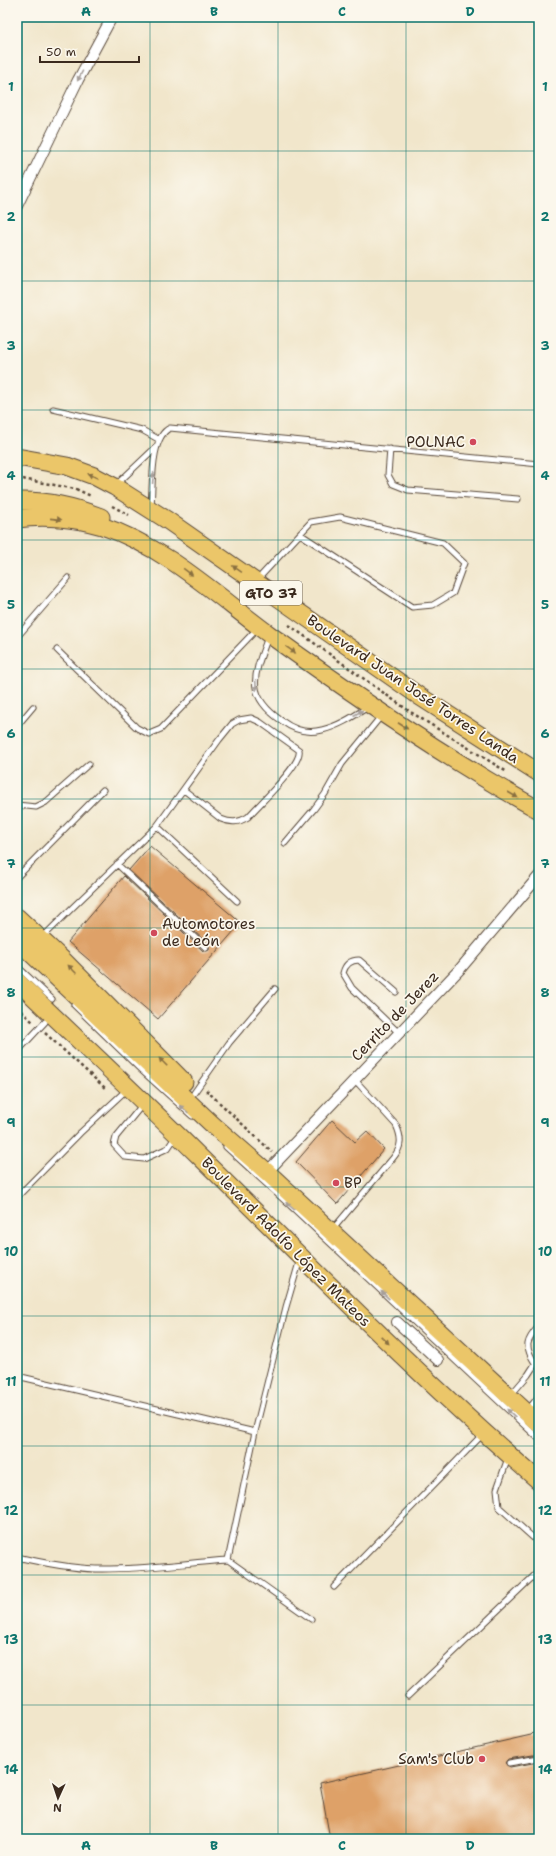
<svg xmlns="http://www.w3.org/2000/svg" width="556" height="1856" viewBox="0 0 556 1856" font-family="'Shantell Sans',sans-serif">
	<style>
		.building { fill: #dea168 }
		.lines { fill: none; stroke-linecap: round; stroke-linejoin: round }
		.lane-casing { stroke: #564638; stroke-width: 7 }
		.street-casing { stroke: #564638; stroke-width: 12 }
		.primary-casing { stroke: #564638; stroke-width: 19 }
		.path { stroke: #564638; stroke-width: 2.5; stroke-dasharray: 3 3; stroke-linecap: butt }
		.lane { stroke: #fff; stroke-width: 5 }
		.street { stroke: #fff; stroke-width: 10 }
		.primary { stroke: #ebc669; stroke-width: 17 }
		.oneway { fill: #a79f9a }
		.oneway2 { fill: #8a7040 }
		.grid { fill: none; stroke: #0f766e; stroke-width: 1; stroke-opacity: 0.55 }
		.poi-dot { fill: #d1495b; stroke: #fbf7ec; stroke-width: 1.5 }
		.labels { text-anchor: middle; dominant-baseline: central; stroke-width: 3.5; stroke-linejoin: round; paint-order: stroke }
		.shield { fill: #fbf7ec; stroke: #75685c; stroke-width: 1 }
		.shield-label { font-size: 14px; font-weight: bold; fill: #3b2a1e }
		.poi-label { font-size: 15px; fill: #3b2a1e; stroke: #fbf7ec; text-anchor: end }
		.street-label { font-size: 15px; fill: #3b2a1e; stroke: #fbf7ec }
		.neatline { fill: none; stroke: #0f766e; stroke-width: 1.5 }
		.grid-label { font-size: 13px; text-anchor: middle; font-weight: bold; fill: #0f766e }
	</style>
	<rect width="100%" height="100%" fill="#fbf7ec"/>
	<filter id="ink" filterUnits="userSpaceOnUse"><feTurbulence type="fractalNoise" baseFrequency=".025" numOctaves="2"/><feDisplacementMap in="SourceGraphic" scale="8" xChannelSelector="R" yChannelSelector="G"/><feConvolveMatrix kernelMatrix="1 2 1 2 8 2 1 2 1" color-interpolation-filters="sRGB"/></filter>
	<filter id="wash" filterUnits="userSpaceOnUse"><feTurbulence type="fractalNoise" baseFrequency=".012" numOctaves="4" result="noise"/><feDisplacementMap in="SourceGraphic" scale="16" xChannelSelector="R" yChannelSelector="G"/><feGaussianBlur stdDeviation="0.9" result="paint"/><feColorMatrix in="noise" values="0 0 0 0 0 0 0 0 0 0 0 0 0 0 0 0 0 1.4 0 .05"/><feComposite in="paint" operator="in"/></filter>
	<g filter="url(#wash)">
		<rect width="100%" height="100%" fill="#f1e6cb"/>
		<g id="blocks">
			<path class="building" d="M150,846L241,923L158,1019L68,942L124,876L203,951L209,950V945L129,870Z
				M332,1120L355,1142L367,1131L384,1149L337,1204L296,1162Z
				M539,1727V1754L508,1759L505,1763L510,1767L539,1762V1839H330L320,1783L531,1735Z"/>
		</g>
	</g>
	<g filter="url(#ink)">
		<use href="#blocks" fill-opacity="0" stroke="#564638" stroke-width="1"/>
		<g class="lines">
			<defs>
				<path id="lane" d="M53,409L142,430L158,439
					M390,449L388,475L393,484L408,490L518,499
					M116,485L156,447
					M151,506C153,485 150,437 170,428L539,464
					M258,579L311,522L340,517L443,543L464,563L453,593L433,605L412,607L300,534
					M17,637L68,578
					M268,637C254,675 244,695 282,721C294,730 307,734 322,730C339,726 354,716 368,707
					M57,650L137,728L149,734L161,729L257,629
					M17,726L33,707
					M17,805L36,807L46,802L89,764
					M157,826L219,740L232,724L239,720L251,718L260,722L299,750C303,764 258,805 248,817C238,823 231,823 221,819L184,790
					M285,843L314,809L325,794L342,764L382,715
					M117,864L206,948
					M17,877L103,790
					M43,937L72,908L157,826L237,901
					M17,966L52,999
					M396,992L359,960C350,960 345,965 343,973L352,988L400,1034
					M74,1005L141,1070L192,1116
					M17,1052L45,1022
					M194,1093L229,1043L275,989
					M139,1109L116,1137L114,1145L125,1157L144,1159L168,1148L174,1139
					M226,1147L295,1210L539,1439
					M17,1197L80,1133L122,1094
					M333,1229L393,1158C402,1147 402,1138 396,1125L355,1080
					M300,1259L286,1307L255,1432L228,1560L311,1619
					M535,1363C524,1346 526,1341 539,1326
					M17,1376L255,1432
					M510,1396L528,1375L539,1358
					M528,1410L539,1396
					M508,1458L497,1489L499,1507L539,1543
					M17,1557C43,1563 69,1568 96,1569C140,1570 184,1563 228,1560
					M334,1587L483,1434
					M408,1696L539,1571
					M509,1763L539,1758"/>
				<path id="street" d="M17,206L78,80L112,17
					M267,1172L460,969L539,876
					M397,1322L438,1360"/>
				<path id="primary" d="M17,457L67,466L94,476L115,487L167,520L419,696L539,773
					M17,501C46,500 73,506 101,517
					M17,519C44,515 76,518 102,526C166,547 217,596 270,635C355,696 447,759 539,810
					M17,917L63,960L184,1082
					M17,940L213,1125L267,1172L539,1424
					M17,981C77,1039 138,1096 198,1155C310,1265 420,1378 539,1481"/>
			</defs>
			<use href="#lane" class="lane-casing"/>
			<use href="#street" class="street-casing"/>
			<use href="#primary" class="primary-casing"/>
			<path class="path" d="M17,478L76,489L91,496
				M112,506L129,515
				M289,625L409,711L507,772
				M17,1007L34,1023
				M45,1033L105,1088
				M206,1090L272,1152"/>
			<use href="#lane" class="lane"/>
			<use href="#street" class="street"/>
			<use href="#primary" class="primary"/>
		</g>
		<defs><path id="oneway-solid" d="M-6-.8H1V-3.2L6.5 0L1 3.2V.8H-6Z"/></defs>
		<g class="oneway">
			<use href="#oneway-solid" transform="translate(80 76) rotate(118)"/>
			<use href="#oneway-solid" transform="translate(153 478) rotate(-85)"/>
			<use href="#oneway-solid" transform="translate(256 685) rotate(87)"/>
			<use href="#oneway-solid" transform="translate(358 713) rotate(-30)"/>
			<use href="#oneway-solid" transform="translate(184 1109) rotate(-138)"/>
			<use href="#oneway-solid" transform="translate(290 1206) rotate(-138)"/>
			<use href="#oneway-solid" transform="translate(385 1295) rotate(-137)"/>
			<use href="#oneway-solid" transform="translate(511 1413) rotate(-137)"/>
		</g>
		<g class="oneway2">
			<use href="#oneway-solid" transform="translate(93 476) rotate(-156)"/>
			<use href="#oneway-solid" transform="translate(56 519) rotate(6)"/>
			<use href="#oneway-solid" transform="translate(237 569) rotate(-145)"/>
			<use href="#oneway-solid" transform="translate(188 572) rotate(36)"/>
			<use href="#oneway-solid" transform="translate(291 650) rotate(35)"/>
			<use href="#oneway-solid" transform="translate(403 726) rotate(33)"/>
			<use href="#oneway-solid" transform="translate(513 795) rotate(30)"/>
			<use href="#oneway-solid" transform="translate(72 969) rotate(-135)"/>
			<use href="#oneway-solid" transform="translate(163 1062) rotate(-135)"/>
			<use href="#oneway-solid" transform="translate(385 1340) rotate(44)"/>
		</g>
	</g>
	<path class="grid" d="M150,17V1839M278,17V1839M406,17V1839M17,151H539M17,281H539M17,410H539M17,540H539M17,669H539M17,799H539M17,928H539M17,1057H539M17,1187H539M17,1316H539M17,1446H539M17,1575H539M17,1705H539"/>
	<g class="poi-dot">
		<circle cx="473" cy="442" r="4"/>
		<circle cx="154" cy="933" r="4"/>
		<circle cx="336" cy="1183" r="4"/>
		<circle cx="482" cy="1759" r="4"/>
	</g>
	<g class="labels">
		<rect class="shield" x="240" y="581" width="62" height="24" rx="3"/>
		<g class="shield-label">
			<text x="271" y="593">GTO 37</text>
		</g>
		<g class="poi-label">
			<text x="465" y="442">POLNAC</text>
			<text x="162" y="924" text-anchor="start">Automotores<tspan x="162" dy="17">de León</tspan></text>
			<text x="344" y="1183" text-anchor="start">BP</text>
			<text x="474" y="1759">Sam's Club</text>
		</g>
		<g class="street-label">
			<text transform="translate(413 689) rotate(34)">Boulevard Juan José Torres Landa</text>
			<text transform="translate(395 1016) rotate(-46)">Cerrito de Jerez</text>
			<text transform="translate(286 1242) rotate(45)">Boulevard Adolfo López Mateos</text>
		</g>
	</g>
	<rect width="556" height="1856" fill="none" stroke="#fbf7ec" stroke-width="44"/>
	<g transform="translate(58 1798) rotate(183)" stroke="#fbf7ec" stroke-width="3" paint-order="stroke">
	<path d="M0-3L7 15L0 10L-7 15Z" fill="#3b2a1e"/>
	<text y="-6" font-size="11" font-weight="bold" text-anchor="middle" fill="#3b2a1e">N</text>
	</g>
	<path d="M40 56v6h99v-6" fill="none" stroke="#3b2a1e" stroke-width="2"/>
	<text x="46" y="56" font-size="12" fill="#3b2a1e" stroke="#fbf7ec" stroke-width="3" paint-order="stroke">50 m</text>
	<rect x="22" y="22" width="512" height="1812" class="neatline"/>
	<g class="grid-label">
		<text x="86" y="16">A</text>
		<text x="214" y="16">B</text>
		<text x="342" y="16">C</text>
		<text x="470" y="16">D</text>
		<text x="11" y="91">1</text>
		<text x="545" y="91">1</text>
		<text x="11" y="221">2</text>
		<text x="545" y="221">2</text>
		<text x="11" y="350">3</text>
		<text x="545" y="350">3</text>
		<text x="11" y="480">4</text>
		<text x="545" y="480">4</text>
		<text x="11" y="609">5</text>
		<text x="545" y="609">5</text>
		<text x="11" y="738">6</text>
		<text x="545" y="738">6</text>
		<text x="11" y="868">7</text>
		<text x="545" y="868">7</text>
		<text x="11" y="997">8</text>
		<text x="545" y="997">8</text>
		<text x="11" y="1127">9</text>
		<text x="545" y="1127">9</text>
		<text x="11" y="1256">10</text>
		<text x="545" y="1256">10</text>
		<text x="11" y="1386">11</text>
		<text x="545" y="1386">11</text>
		<text x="11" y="1515">12</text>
		<text x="545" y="1515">12</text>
		<text x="11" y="1644">13</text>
		<text x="545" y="1644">13</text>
		<text x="11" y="1774">14</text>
		<text x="545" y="1774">14</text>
		<text x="86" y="1850">A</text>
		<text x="214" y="1850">B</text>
		<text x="342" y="1850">C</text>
		<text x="470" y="1850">D</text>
	</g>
</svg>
